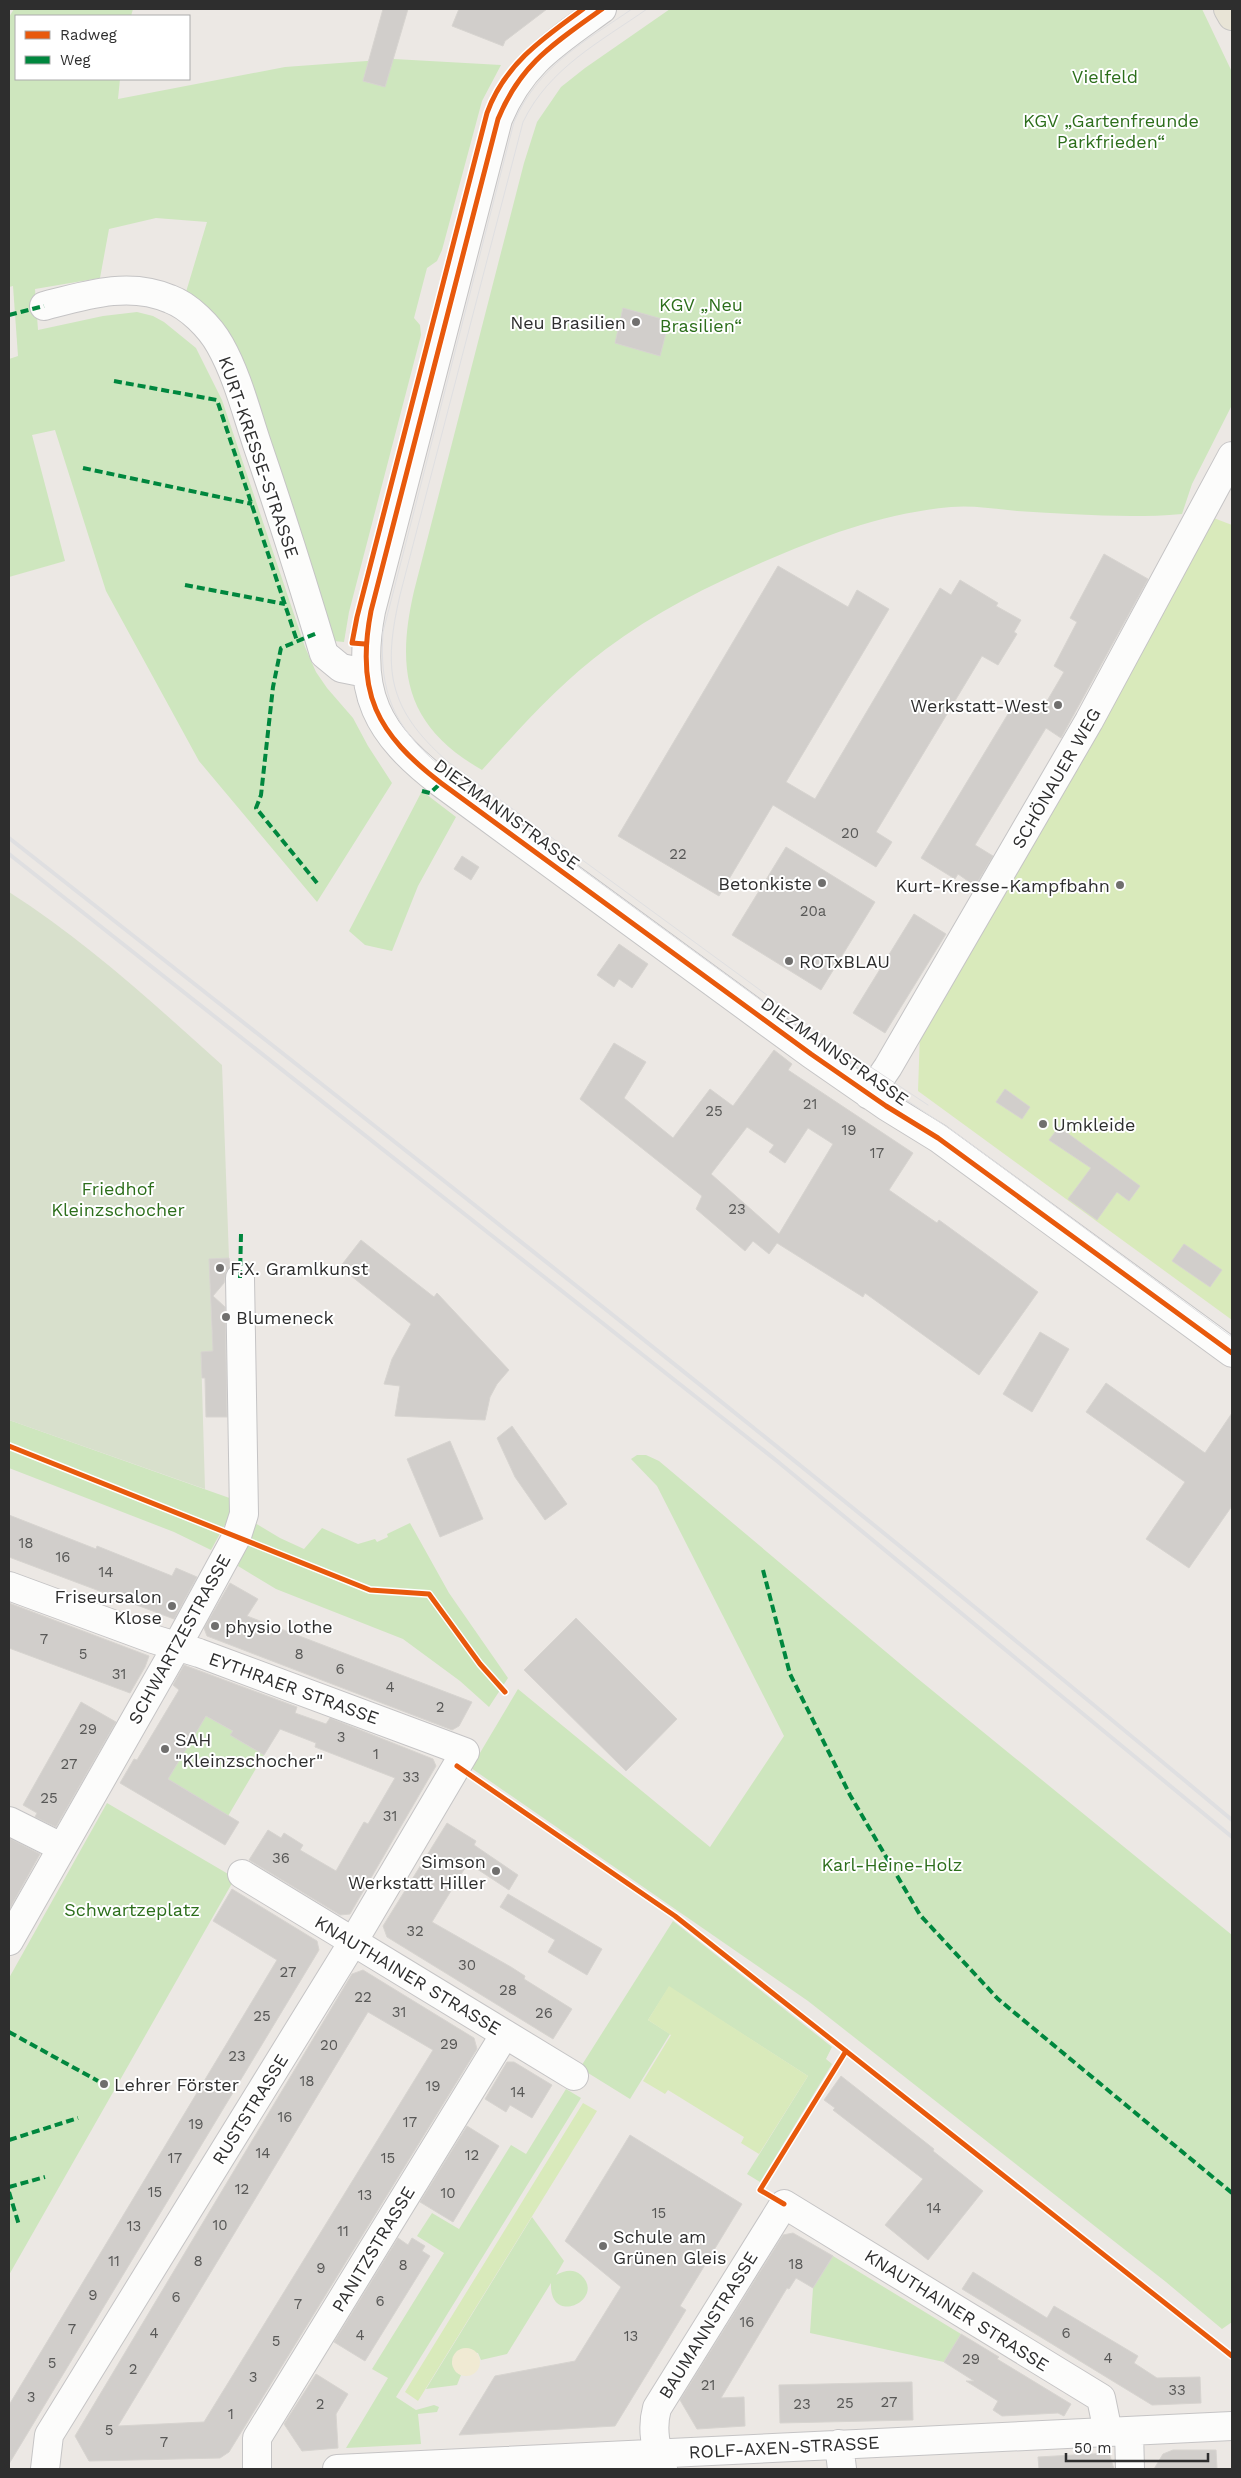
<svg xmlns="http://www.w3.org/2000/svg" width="1241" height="2478" viewBox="0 0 1241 2478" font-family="'Work Sans',sans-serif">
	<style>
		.green { fill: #cee6be }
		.sand { fill: #f0ead3 }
		.cemetery { fill: #d8e0cc }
		.pitch { fill: #d9eabb }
		.building { fill: #d1cecb; stroke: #d7d4d0; fill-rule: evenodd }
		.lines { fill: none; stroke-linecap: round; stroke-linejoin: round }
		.minor-casing { stroke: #c5c4c5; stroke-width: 30 }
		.major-casing { stroke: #c6c5c4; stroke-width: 30 }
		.minor { stroke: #fcfcfb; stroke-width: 28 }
		.major { stroke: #e8e4d6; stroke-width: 28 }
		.tram { stroke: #dfdfe1; stroke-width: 1 }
		.rail { stroke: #dfdfe1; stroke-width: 4 }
		.quiet { stroke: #00873e; stroke-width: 4; stroke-dasharray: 8 4; stroke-linecap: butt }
		.cycleway-casing { stroke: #fff; stroke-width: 8 }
		.cycleway { stroke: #e8590c; stroke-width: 5 }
		.poi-dot { fill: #706f6e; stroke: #fff; stroke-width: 2 }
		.labels { text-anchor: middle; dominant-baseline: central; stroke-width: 4; stroke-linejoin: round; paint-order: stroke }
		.number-label { font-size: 15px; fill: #585857 }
		.park-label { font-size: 18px; fill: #2c6e1b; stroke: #fff }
		.poi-label { font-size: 18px; fill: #2e2e2e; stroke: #fff; text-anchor: start }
		.street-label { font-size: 18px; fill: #2e2e2e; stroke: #fff }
	</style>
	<rect width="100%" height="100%" fill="#ece8e4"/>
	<path class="green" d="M14,9H133L131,16H16V79H120L118,99L285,67L394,59L501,65L482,101L442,250L437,261L427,268L414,318L420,325L421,335L349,612L344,642L334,641L186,292L207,222L156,218L109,229L100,278L35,289L38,330L103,316L137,312L153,316L164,322L196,348L222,400L305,647L316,672L327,688L353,718L368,746L392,783L317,902L199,761L106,591L55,430L32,435L65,561L9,577V359L18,356L13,286L9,287V17Z
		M670,9H1202L1232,72V405L1192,484L1182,514C1127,519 1072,514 1017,511C996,509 972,505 951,507C884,513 823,536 763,562C708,586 654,613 606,649C559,684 521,727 482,770C407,727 395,673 414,591L524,163L537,122L561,87L585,68Z
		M422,791L456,817L418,886L392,951L365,945L349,931Z
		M9,1420L238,1501L211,1550L174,1532L9,1468Z
		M637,1455H646L659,1461L917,1678L1232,1935V2322L1222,2329L1166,2282L808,2001L471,1768L518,1689L710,1847L784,1736L657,1486L631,1459Z
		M255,1523L280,1538L304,1549L322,1528L358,1544L375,1539L377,1542L388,1537L387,1534L410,1523L449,1593L508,1678L489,1707L460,1681L403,1639L276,1589L238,1566Z
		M206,1716L233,1731L231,1735L264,1755L228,1816L168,1779Z
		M107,1803L235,1878L9,2275V1978Z
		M673,1921L832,2047L826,2059L832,2064L760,2182L747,2174L808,2076L669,1987L648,2020L670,2034L630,2099L580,2068Z
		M566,2089L581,2098L396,2397L416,2410L434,2405L439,2407L437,2412L418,2414L421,2444L346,2448L388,2378L372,2369L444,2253L417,2236L432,2213L459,2229L511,2145L526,2154Z
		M532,2217L564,2261L556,2275C564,2271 573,2268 581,2275C607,2299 549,2328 551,2283L507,2354L481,2360L478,2353L457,2351L452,2363L456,2372L461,2375L457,2385L426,2389Z
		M833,2256L961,2334L944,2362L810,2333L813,2288Z"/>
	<path class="sand" d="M452 2362a14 14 0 1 1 28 0a14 14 0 1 1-28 0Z"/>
	<path class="cemetery" d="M9,892C86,941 154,1004 222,1065L229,1258L209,1259L212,1333L219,1351L201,1352L205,1489L9,1420Z"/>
	<path class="pitch" d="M1211,517L1232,525V1320L918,1091L920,1033L1095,738Z
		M669,1986L808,2076L759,2154L741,2143L744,2137L668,2090L665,2094L643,2081L671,2035L648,2020Z
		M583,2103L597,2111L418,2401L405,2392Z"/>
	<path class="building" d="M383,9H408L385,87L363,81Z
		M459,9H547L505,41L503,46L452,26Z
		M623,308L669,321L660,356L615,343Z
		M1104,554L1148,579L1061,738L1046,728L975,845L993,856L975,886L958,874L955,879L921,858L1017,699L1040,713L1064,672L1054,666L1077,622L1070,618Z
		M778,566L848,607L857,590L889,609L786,782L815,799L940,588L951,595L960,580L998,603L996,606L1021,620L1014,632L1017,634L998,665L982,656L876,832L892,842L876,867L773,805L719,896L618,836Z
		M786,847L875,902L821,990L732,935Z
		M462,856L479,867L471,880L454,869Z
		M914,914L946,934L885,1033L853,1013Z
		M619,944L648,964L632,988L619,979L614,987L597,975Z
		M614,1043L646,1062L624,1098L673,1138L710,1089L733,1106L774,1050L792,1064L788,1070L913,1153L889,1190L937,1223L939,1220L1038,1292L979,1375L865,1293L863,1297L777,1243L769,1254L753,1241L745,1251L696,1209L702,1196L580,1099ZM747,1127L774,1145L769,1152L785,1163L808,1128L833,1144L779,1234L711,1174Z
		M1005,1089L1030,1107L1022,1119L996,1102Z
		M1059,1127L1140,1186L1129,1201L1117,1192L1097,1220L1068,1199L1091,1168L1049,1140Z
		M361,1240L434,1297L437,1293L509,1370L497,1384L490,1397L485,1420L395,1416L400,1386L384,1384L392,1359L411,1324L340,1267Z
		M1184,1244L1222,1270L1210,1287L1172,1261Z
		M229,1258L230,1267L226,1271L224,1283L213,1296L225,1307L227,1417H206L205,1378H202L201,1352L213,1351L209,1259Z
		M1040,1332L1069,1349L1032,1412L1003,1394Z
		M1106,1383L1205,1453L1232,1413V1506L1189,1568L1146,1539L1185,1482L1086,1412Z
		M512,1426L567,1504L545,1520L515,1477L497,1438Z
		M450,1441L483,1519L440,1537L407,1459Z
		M9,1515L96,1549L97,1546L172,1576L176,1568L197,1577L174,1619L9,1557Z
		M230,1583L258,1599L247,1616L472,1702L459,1726L452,1730L207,1636L204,1628Z
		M9,1603L149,1656L145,1667L130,1693L9,1648Z
		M576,1618L677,1719L626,1771L524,1670Z
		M184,1665L297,1707L295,1713L326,1724L330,1718L433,1759L436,1766L350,1914L340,1915L249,1860L268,1830L281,1838L284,1833L303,1845L300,1850L336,1871L364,1822L368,1824L395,1778L315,1747L316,1743L280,1729L264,1755L230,1735L233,1731L206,1716L168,1779L239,1822L225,1845L120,1783L134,1759L137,1760L179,1690L173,1685Z
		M81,1702L116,1722L56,1827L35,1817L37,1813L23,1805Z
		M447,1823L476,1841L474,1845L518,1875L509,1890L468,1863L432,1922L511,1967L525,1976L524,1979L572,2009L553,2039L387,1937L383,1926Z
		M9,1838L40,1854L9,1910Z
		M232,1889L317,1941L319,1950L9,2464V2405L277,1960L213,1921Z
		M508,1894L602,1949L587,1975L548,1952L555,1940L500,1907Z
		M363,1970L474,2038L477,2049L229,2452L220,2458L89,2461L75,2436L352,1974ZM368,2012L433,2050L204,2422L118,2426Z
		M507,2062H514L552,2085L532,2118L510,2105L506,2112L485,2099Z
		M841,2076L934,2149L933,2151L983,2191L928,2260L885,2225L923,2179L833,2110L835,2108L824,2100Z
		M467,2126L499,2146L453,2222L420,2202Z
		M630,2135L742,2204L680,2306L686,2310L615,2426L459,2435L495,2376L575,2361L621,2287L565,2241Z
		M793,2233L833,2256L813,2288L796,2278L789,2289L787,2288L721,2398L744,2397L745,2426L697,2429L680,2400L783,2235Z
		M398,2238L408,2245L412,2238L425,2246L422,2251L430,2256L365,2361L334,2342Z
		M973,2272L1047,2318L1054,2306L1138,2356L1134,2363L1157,2378L1200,2377L1201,2403L1152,2405L962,2289Z
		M961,2334L999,2357L997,2359L1071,2404L1064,2416L1058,2413L1002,2416L993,2410L998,2401L966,2381H974L944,2362Z
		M316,2374L348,2394L336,2414L338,2448L302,2451L284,2424Z
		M912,2382L913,2420L780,2423L779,2385Z
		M1173,2450H1216L1217,2469H1154L1163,2454Z
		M1109,2453L1114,2469H1039L1038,2457Z"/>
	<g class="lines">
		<defs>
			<path id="minor" d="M602,9C555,43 521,63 498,119L371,611C355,693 377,734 441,783L811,1054L886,1106L938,1138L1232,1353
				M44,306C86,295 129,281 170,299C189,306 210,327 220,345C237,375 246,411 257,444C281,514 303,584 324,654L341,668L366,673
				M869,1095L888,1067L1089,721L1232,456
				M9,1586L153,1639L199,1653L465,1752L353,1942L49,2435L45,2469
				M9,1821L61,1847
				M242,1874L574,2076
				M9,1941L177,1646L237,1536L244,1514L240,1278
				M1129,2431L1130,2469
				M839,2444L842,2469
				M257,2469V2438L505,2034
				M337,2469L1232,2426
				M663,2469C656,2448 651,2430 657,2408L784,2204L1101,2398L1108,2432"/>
			<path id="major" d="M1228,9L1232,16"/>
		</defs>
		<use href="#minor" class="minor-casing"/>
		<use href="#major" class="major-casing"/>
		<use href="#minor" class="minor"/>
		<use href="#major" class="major"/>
		<path class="tram" d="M632,9C584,42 538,66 514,122L383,632C379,691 393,726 439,765L807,1034L953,1131L1232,1337
			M647,9C600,42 549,68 523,122L400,595C383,669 387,708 447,761L812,1028L928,1105"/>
		<path class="rail" d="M9,838C420,1161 831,1484 1232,1820
			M9,854L777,1461L1232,1837"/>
		<path class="quiet" d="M9,315L44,306
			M114,381L217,400L297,641
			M83,468L252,504
			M185,585L285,604
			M422,791L430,793L441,783
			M317,883L256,808L261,795L273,687L281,648L317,633
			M240,1278L241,1234
			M763,1570L790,1674L850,1795L920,1915L998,1999L1232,2193
			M9,2032L98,2081
			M9,2140L78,2118
			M9,2187L45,2177
			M9,2192L19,2225"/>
		<defs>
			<path id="cycleway" d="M602,9C555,43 521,63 498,119L371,611C355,693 377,734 441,783L811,1054L886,1106L938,1138L1232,1353
				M365,644L352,643L357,617L487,113C504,65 543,38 583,9
				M9,1446L370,1590L429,1594L480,1664L505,1692
				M457,1766L675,1916L1232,2356
				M784,2204L760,2190L846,2051"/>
		</defs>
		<use href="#cycleway" class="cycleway-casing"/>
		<use href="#cycleway" class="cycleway"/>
	</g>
	<g class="poi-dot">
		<circle cx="636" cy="322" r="5"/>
		<circle cx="1058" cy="705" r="5"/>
		<circle cx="822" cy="883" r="5"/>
		<circle cx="1120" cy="885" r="5"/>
		<circle cx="789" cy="961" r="5"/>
		<circle cx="1043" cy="1124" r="5"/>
		<circle cx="220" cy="1268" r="5"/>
		<circle cx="226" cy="1317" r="5"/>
		<circle cx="172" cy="1606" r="5"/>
		<circle cx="215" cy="1626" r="5"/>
		<circle cx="165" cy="1749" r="5"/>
		<circle cx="496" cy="1871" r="5"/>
		<circle cx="104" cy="2084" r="5"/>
		<circle cx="603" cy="2246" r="5"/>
	</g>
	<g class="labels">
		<g class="number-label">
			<text x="850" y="833">20</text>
			<text x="678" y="854">22</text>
			<text x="813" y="911">20a</text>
			<text x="810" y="1104">21</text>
			<text x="714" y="1111">25</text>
			<text x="849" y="1130">19</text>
			<text x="877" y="1153">17</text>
			<text x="737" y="1209">23</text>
			<text x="26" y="1543">18</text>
			<text x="63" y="1557">16</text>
			<text x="106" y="1572">14</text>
			<text x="44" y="1639">7</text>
			<text x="83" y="1654">5</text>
			<text x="299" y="1654">8</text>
			<text x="340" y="1669">6</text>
			<text x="119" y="1674">31</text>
			<text x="390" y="1687">4</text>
			<text x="440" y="1707">2</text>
			<text x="88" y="1729">29</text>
			<text x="341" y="1737">3</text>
			<text x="376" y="1754">1</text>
			<text x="69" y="1764">27</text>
			<text x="411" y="1777">33</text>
			<text x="49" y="1798">25</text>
			<text x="390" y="1816">31</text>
			<text x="281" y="1858">36</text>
			<text x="415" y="1931">32</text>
			<text x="467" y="1965">30</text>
			<text x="288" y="1972">27</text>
			<text x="508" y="1990">28</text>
			<text x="363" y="1997">22</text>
			<text x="399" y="2012">31</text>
			<text x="544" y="2013">26</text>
			<text x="262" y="2016">25</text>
			<text x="449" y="2044">29</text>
			<text x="329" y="2045">20</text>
			<text x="237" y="2056">23</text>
			<text x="307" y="2081">18</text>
			<text x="433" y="2086">19</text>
			<text x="518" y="2092">14</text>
			<text x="285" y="2117">16</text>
			<text x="410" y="2122">17</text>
			<text x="196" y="2124">19</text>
			<text x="263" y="2153">14</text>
			<text x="472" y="2155">12</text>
			<text x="175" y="2158">17</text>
			<text x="388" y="2158">15</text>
			<text x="242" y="2189">12</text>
			<text x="155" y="2192">15</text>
			<text x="448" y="2193">10</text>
			<text x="365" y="2195">13</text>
			<text x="934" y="2208">14</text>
			<text x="659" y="2213">15</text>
			<text x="220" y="2225">10</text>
			<text x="134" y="2226">13</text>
			<text x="343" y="2231">11</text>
			<text x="114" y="2261">11</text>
			<text x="198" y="2261">8</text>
			<text x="796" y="2264">18</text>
			<text x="403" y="2265">8</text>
			<text x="321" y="2268">9</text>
			<text x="93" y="2295">9</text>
			<text x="176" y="2297">6</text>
			<text x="380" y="2301">6</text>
			<text x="298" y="2304">7</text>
			<text x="747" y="2322">16</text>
			<text x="72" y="2329">7</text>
			<text x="154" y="2333">4</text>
			<text x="1066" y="2333">6</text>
			<text x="360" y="2335">4</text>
			<text x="631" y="2336">13</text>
			<text x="276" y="2341">5</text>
			<text x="1108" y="2358">4</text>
			<text x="971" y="2359">29</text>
			<text x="52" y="2363">5</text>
			<text x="133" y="2369">2</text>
			<text x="253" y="2377">3</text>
			<text x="708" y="2385">21</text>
			<text x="1177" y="2390">33</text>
			<text x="31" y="2397">3</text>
			<text x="889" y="2402">27</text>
			<text x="845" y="2403">25</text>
			<text x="320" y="2404">2</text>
			<text x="802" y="2404">23</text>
			<text x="231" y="2414">1</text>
			<text x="109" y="2430">5</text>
			<text x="164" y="2442">7</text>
		</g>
		<g class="park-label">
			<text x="1105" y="76">Vielfeld</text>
			<text x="1111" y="120">KGV „Gartenfreunde<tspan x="1111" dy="21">Parkfrieden“</tspan></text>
			<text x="701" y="304">KGV „Neu<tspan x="701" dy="21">Brasilien“</tspan></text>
			<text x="118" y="1188">Friedhof<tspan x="118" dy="21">Kleinzschocher</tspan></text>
			<text x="892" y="1864">Karl-Heine-Holz</text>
			<text x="132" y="1909">Schwartzeplatz</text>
		</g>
		<g class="poi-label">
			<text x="626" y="322" text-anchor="end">Neu Brasilien</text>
			<text x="1048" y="705" text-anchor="end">Werkstatt-West</text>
			<text x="812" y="883" text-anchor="end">Betonkiste</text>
			<text x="1110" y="885" text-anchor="end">Kurt-Kresse-Kampfbahn</text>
			<text x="799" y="961">ROTxBLAU</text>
			<text x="1053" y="1124">Umkleide</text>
			<text x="230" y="1268">F.X. Gramlkunst</text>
			<text x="236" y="1317">Blumeneck</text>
			<text x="162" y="1596" text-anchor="end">Friseursalon<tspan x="162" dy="21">Klose</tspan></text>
			<text x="225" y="1626">physio lothe</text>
			<text x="175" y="1739">SAH<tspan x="175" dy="21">"Kleinzschocher"</tspan></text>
			<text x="486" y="1861" text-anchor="end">Simson<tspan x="486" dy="21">Werkstatt Hiller</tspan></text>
			<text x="114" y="2084">Lehrer Förster</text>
			<text x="613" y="2236">Schule am<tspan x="613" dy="21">Grünen Gleis</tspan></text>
		</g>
		<g class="street-label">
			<text transform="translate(259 457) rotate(71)">KURT-KRESSE-STRASSE</text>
			<text transform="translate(1056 778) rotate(-60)">SCHÖNAUER WEG</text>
			<text transform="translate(507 814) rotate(36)">DIEZMANNSTRASSE</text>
			<text transform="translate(835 1051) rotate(35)">DIEZMANNSTRASSE</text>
			<text transform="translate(179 1639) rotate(-61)">SCHWARTZESTRASSE</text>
			<text transform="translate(294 1688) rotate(20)">EYTHRAER STRASSE</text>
			<text transform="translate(408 1975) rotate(31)">KNAUTHAINER STRASSE</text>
			<text transform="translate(250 2109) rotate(-58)">RUSTSTRASSE</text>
			<text transform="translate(373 2249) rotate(-59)">PANITZSTRASSE</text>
			<text transform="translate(957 2310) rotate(32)">KNAUTHAINER STRASSE</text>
			<text transform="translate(708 2325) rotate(-58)">BAUMANNSTRASSE</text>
			<text transform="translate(784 2447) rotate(-3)">ROLF-AXEN-STRASSE</text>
		</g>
	</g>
	<rect width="1241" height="2478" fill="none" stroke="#2e2e2e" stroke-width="20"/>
	<rect x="15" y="15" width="175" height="65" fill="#ffffff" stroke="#ababab"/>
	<rect x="25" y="31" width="25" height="8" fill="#e8590c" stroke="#ababab"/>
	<text x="60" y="40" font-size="15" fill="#2e2e2e">Radweg</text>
	<rect x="25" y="56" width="25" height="8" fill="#00873e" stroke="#ababab"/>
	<text x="60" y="65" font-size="15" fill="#2e2e2e">Weg</text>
	<path d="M1066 2453v8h142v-8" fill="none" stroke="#2e2e2e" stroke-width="2.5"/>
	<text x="1074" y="2453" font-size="15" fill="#2e2e2e" stroke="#ffffff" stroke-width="4" paint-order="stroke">50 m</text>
</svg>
